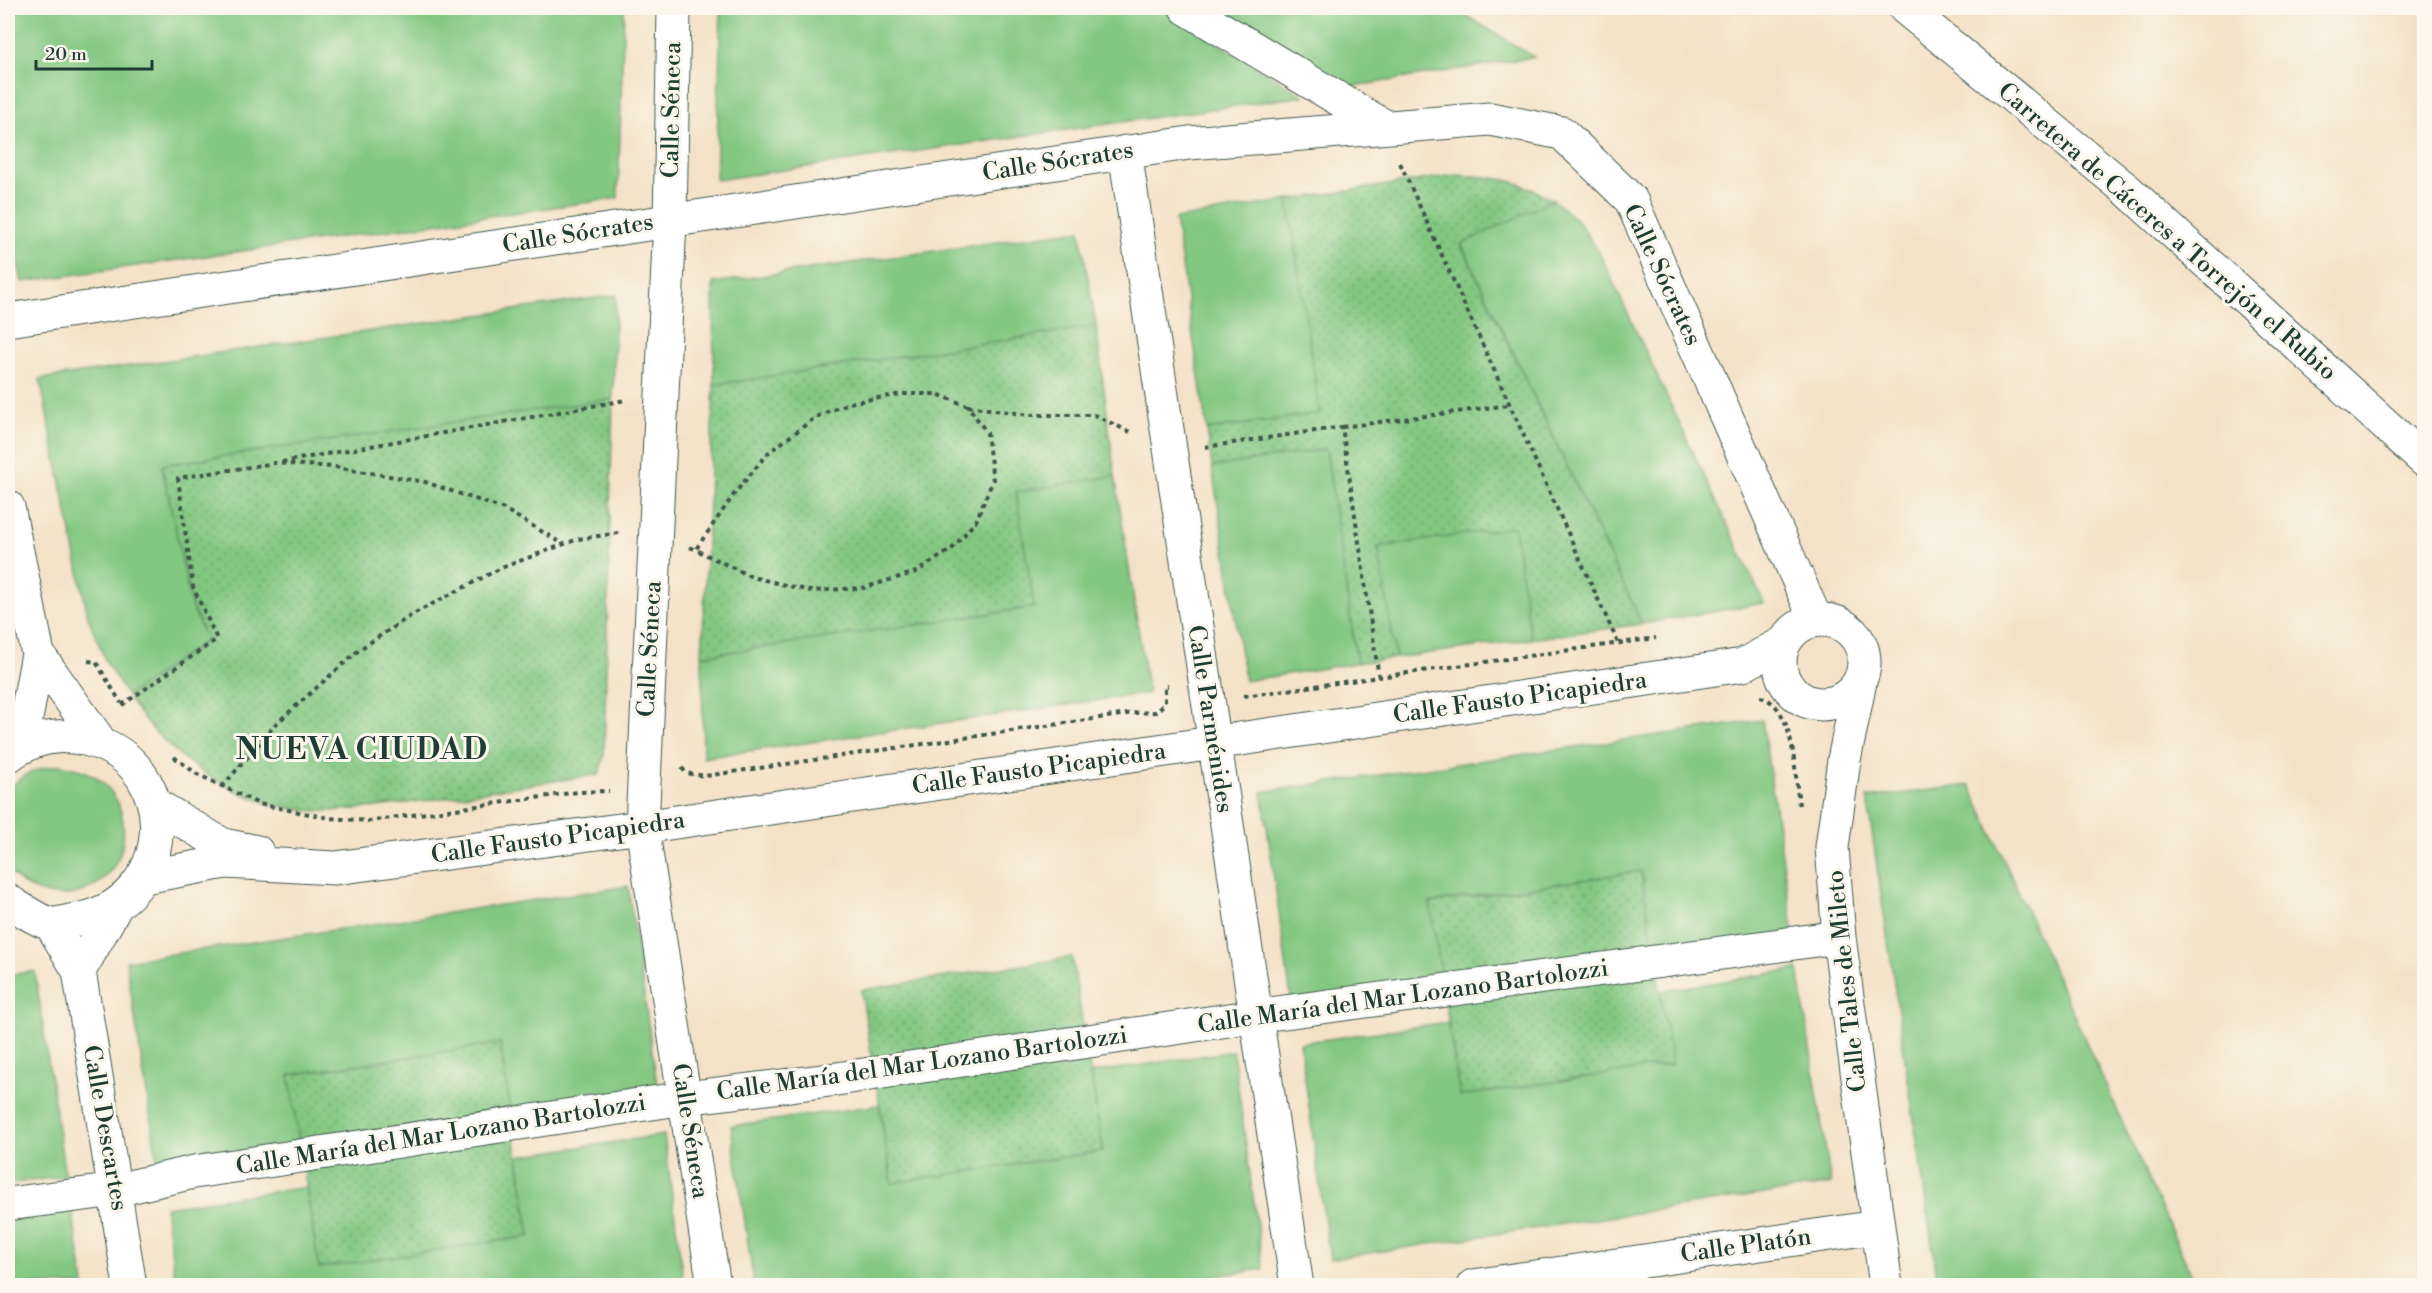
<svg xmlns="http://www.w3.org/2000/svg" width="2432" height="1293" viewBox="0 0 2432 1293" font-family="'Libre Bodoni',serif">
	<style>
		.grass { fill: #83c882; stroke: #51825b; stroke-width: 1.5 }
		.park { fill: url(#park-dots); stroke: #51825b; stroke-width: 1.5 }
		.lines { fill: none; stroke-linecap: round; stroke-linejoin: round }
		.minor-casing { stroke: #3f564a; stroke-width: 35 }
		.path { stroke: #3f564a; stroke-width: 4; stroke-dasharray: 4.5 4.5; stroke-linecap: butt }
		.minor { stroke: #fff; stroke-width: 33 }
		.labels { text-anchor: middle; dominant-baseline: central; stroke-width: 6; stroke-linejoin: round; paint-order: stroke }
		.street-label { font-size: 24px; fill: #1f3d34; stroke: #fbf7ec }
		.district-label { font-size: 30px; font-weight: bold; letter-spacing: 1.5px; fill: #1f3d34; stroke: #fbf7ec }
	</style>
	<defs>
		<pattern id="park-dots" width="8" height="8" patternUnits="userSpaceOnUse" patternTransform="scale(1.5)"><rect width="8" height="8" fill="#83c882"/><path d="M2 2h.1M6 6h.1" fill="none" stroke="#6ba46b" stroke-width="1.8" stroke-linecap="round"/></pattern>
	</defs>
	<rect width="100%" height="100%" fill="#fbf7ec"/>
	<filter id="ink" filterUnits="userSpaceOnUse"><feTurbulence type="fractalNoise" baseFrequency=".0167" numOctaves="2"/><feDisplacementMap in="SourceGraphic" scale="12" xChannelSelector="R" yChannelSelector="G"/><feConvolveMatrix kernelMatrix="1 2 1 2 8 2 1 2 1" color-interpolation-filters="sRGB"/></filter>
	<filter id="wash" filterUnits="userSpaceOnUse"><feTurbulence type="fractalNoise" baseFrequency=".008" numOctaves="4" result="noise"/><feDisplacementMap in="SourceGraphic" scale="24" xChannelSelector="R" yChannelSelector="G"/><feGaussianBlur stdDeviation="1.35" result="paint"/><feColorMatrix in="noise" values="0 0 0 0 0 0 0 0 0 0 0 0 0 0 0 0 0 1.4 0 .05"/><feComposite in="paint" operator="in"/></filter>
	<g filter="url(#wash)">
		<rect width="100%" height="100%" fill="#f4e2c8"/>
		<path class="grass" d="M8,8H624L618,198L22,282L8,213Z
			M721,8H1160L1304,96L716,180Z
			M1211,8H1454L1534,57L1344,88Z
			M1288,200L1320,413L1207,430L1175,219Z
			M1553,200L1577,220L1599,252L1764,603L1642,624L1461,243Z
			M1080,230L1096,326L714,385L713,283Z
			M616,295L613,399L162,466L192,607L207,640L127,696L106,662L88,617L40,379Z
			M1326,449L1357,663L1245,681L1212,467Z
			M1115,476L1148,693L703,758L702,656L1034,607L1015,491Z
			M1514,526L1531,639L1396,658L1378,547Z
			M1762,720L1794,935L1654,954L1641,871L1430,903L1443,985L1292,1006L1262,792Z
			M60,765C75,768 90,771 102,782C128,805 131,848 108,874C81,905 32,901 8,869V791C22,773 38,768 60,765Z
			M1970,785L2196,1285H1938L1867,798Z
			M628,886L659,1098L512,1121L500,1043L289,1075L301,1151L159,1172L126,961Z
			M1798,969L1831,1184L1330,1259L1300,1043L1448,1022L1460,1096L1671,1064L1660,991Z
			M35,971L65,1176L8,1184V975Z
			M1233,1051L1263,1269L1149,1286L754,1285L731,1126L879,1105L892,1183L1103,1151L1091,1073Z
			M664,1135L684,1285H176L165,1207L306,1187L319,1268L530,1236L518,1156Z
			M72,1208L84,1285H8V1218Z"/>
		<path class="park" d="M1454,175C1497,177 1515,178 1553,200L1461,244L1642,624L1531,639L1514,527L1378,547L1396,658L1357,663L1326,449L1212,467L1207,430L1320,413L1288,200Z
			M1096,326L1115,476L1016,492L1034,607L702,656L714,385Z
			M613,399L604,756L599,775C530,783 461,797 392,805C368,808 343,811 319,811C241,809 169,759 127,696L207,640L192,607L162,465Z
			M1641,871L1672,1064L1460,1096L1430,903Z
			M1072,957L1103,1151L892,1183L861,990Z
			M500,1043L530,1236L319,1268L289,1075Z"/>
	</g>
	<g filter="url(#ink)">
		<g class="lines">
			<defs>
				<path id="minor" d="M674,8L670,221L642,827L714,1286
					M1186,8L1384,126
					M1905,8L2127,190L2424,460
					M1125,152L1297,1286
					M8,320L1189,143L1490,119L1562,133L1631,200L1816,620
					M8,507L38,654L21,746
					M1780 662a42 42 0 1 1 84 0a42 42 0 1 1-84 0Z
					M38,654L101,743
					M1861,677L1844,760L1832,847L1839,937L1886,1286
					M8,756C32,738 60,732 89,740C186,765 176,905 75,920C68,921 59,924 52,924C41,923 18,907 8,901
					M154,804L223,845L257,852
					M144,877L225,862L335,868L642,827L1743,665L1785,642
					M51,924L79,971L130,1286
					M79,971L116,906
					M8,1204L116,1190L194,1172L685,1098L830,1080L1255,1016L1839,937
					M1473,1286L1877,1227"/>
			</defs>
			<use href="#minor" class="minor-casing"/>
			<path class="path" d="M1400,163L1618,643
				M968,406L1029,415H1094L1130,432
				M1342,427L1509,405
				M1205,447L1342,427L1379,678
				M282,462L626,400
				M690,547L752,577L810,591L863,588L916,572L952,549L976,521L993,480L987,433L968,406L937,394H901L849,403L816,417L768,453L735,493L696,549
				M88,661L96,662L121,703
				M1244,696L1656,638
				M1760,697C1795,704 1795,776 1799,805
				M122,705L217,639L193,587L178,478L275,463L335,467L425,482L504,509L563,544
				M174,757L197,774L259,804L329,818L369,821L578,792L609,791
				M682,768L686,773L705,776L1134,713L1156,712L1165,703V686H1168
				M222,787L276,724L360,649L415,613L501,568L578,539L619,533"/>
			<use href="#minor" class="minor"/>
		</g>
	</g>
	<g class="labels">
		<g class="street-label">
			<text transform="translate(672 110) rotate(-89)">Calle Séneca</text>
			<text transform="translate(1058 162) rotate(-9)">Calle Sócrates</text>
			<text transform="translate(2167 232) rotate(41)">Carretera de Cáceres a Torrejón el Rubio</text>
			<text transform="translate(578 234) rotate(-9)">Calle Sócrates</text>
			<text transform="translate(1662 275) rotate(65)">Calle Sócrates</text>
			<text transform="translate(650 649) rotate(-87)">Calle Séneca</text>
			<text transform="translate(1520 698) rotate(-8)">Calle Fausto Picapiedra</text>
			<text transform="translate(1210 719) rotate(81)">Calle Parménides</text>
			<text transform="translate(1039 769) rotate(-8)">Calle Fausto Picapiedra</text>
			<text transform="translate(558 838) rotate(-8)">Calle Fausto Picapiedra</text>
			<text transform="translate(1847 981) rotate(-96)">Calle Tales de Mileto</text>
			<text transform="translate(1403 997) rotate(-8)">Calle María del Mar Lozano Bartolozzi</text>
			<text transform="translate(922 1064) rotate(-8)">Calle María del Mar Lozano Bartolozzi</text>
			<text transform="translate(105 1128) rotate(80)">Calle Descartes</text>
			<text transform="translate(690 1131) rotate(81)">Calle Séneca</text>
			<text transform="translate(441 1135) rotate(-9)">Calle María del Mar Lozano Bartolozzi</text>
			<text transform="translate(1746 1246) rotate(-8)">Calle Platón</text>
		</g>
		<g class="district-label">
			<text x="362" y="750">NUEVA CIUDAD</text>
		</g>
	</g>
	<rect width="2432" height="1293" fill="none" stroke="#fbf7ec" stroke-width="30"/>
	<path d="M36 60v9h116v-9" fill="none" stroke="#1f3d34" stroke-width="3"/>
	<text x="45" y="60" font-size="18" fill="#1f3d34" stroke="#fbf7ec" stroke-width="4.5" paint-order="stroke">20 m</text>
</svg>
